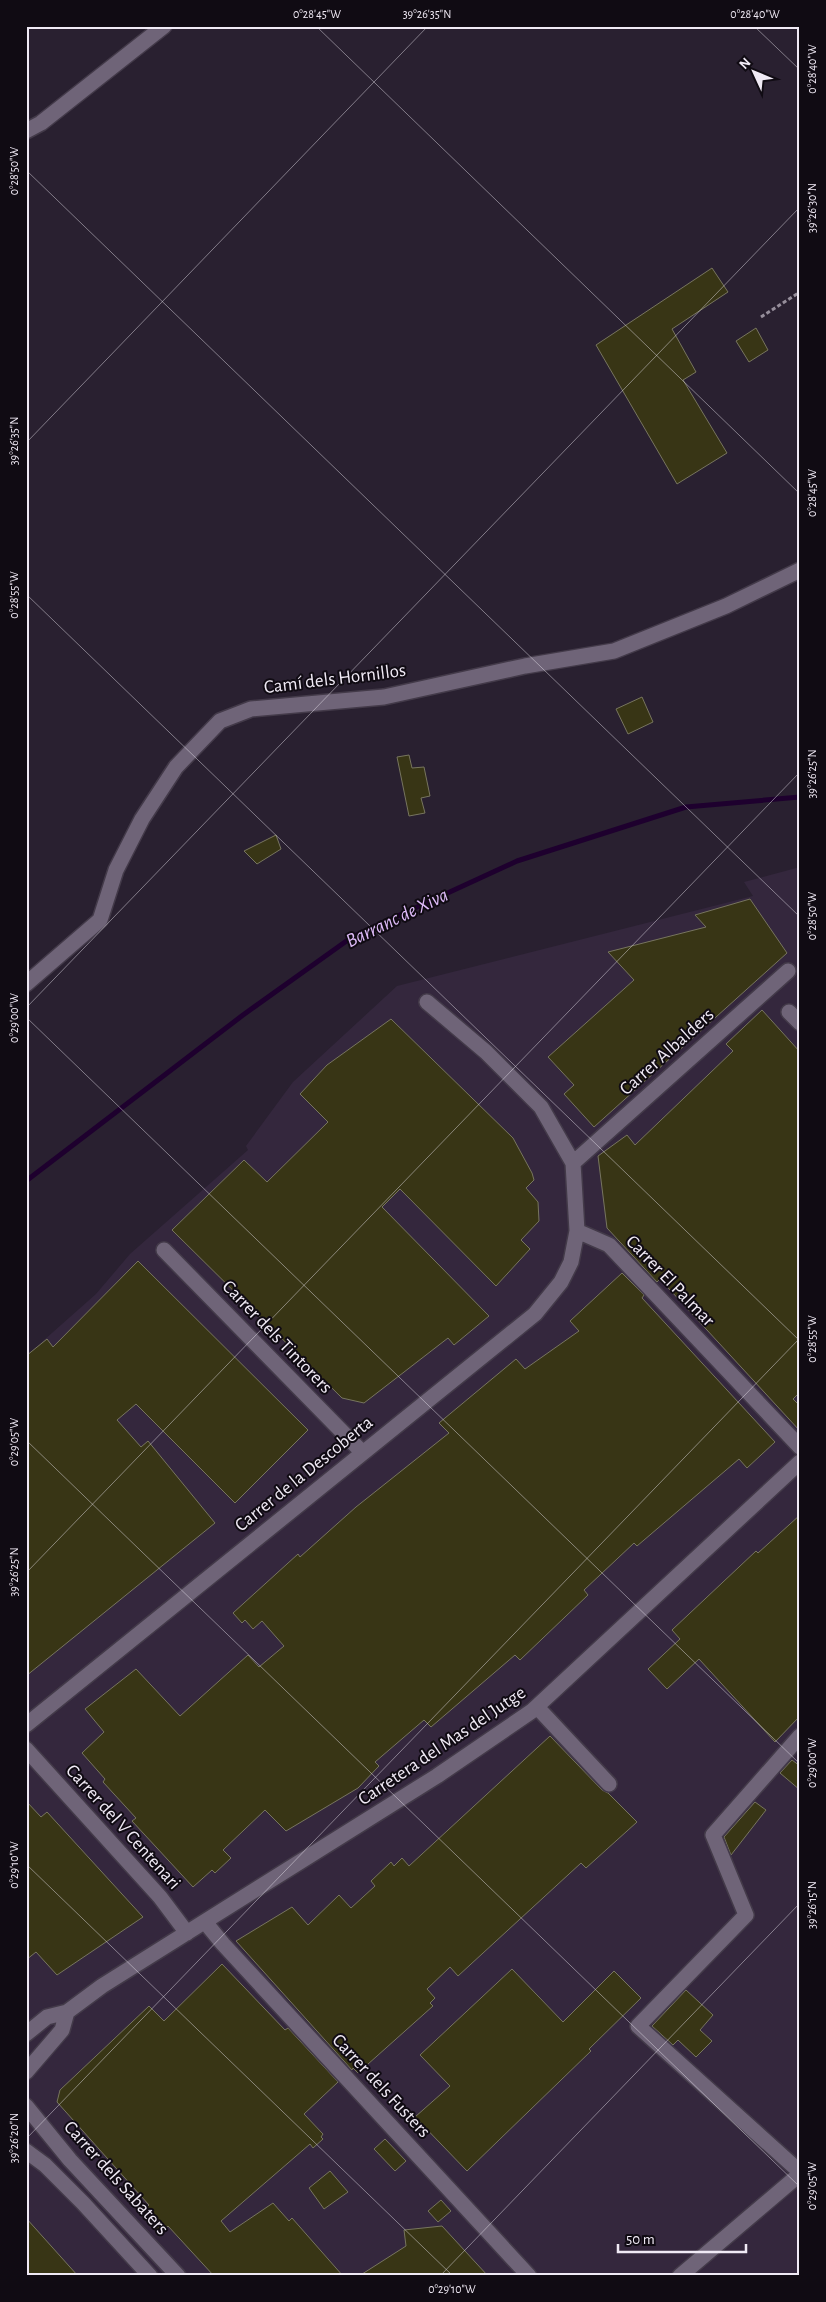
<svg xmlns="http://www.w3.org/2000/svg" width="826" height="2302" viewBox="0 0 826 2302" font-family="'Alegreya Sans',sans-serif">
	<style>
		.built { fill: #34273d }
		.lines { fill: none; stroke-linecap: round; stroke-linejoin: round }
		.stream { stroke: #1e002e; stroke-width: 5 }
		.building { fill: #383515; stroke: #77755f }
		.minor-casing { stroke: #433a49; stroke-width: 18 }
		.path { stroke: #968e9b; stroke-width: 3; stroke-dasharray: 4 2.5; stroke-linecap: butt }
		.minor { stroke: #6f6478; stroke-width: 15 }
		.ticks { fill: none; stroke: #f0eaf5; stroke-width: 1; stroke-opacity: 0.45 }
		.labels { text-anchor: middle; dominant-baseline: central; stroke-width: 4; stroke-linejoin: round; paint-order: stroke }
		.street-label { font-size: 19px; fill: #f0eaf5; stroke: #100b13 }
		.water-label { font-size: 20px; font-style: italic; fill: #ddbaf7; stroke: #100b13 }
		.neatline { fill: none; stroke: #f0eaf5; stroke-width: 2 }
		.ticks-label { font-size: 12px; text-anchor: middle; fill: #f0eaf5 }
	</style>
	<rect width="100%" height="100%" fill="#292030"/>
	<path class="built" d="M800,867V2276H26V1356L96,1294L130,1254L248,1150L246,1146L293,1082L397,986L753,896L744,882Z"/>
	<g class="lines">
		<path class="stream" d="M26,1181L243,1015L352,937L517,861L686,807L800,797"/>
	</g>
	<path class="building" d="M712,268L728,292L672,329L696,372L683,380L727,453L677,484L596,345Z
		M756,328L768,350L749,362L736,341Z
		M642,697L653,722L628,734L616,709Z
		M409,755L412,768L424,767L430,796L421,798L425,813L409,816L397,757Z
		M276,835L281,849L257,864L244,851Z
		M750,899L787,953L594,1127L564,1094L574,1085L548,1057L634,980L608,952L706,927L695,915Z
		M762,1010L800,1052V1392L793,1399L800,1406V1431L660,1279L657,1282L607,1228L598,1156L627,1135L635,1145L733,1051L726,1044Z
		M391,1019L513,1138L532,1173L534,1180L526,1188L538,1202L539,1221L521,1240L530,1249L496,1286L400,1189L382,1207L489,1316L454,1345L448,1338L364,1403L342,1398L172,1230L244,1160L267,1182L328,1122L300,1094L327,1065Z
		M138,1261L308,1430L235,1503L136,1404L117,1420L141,1447L148,1441L215,1523L26,1676V1356L47,1339L53,1347Z
		M622,1273L644,1295L642,1298L775,1442L747,1468L739,1459L637,1546L634,1543L584,1590L588,1595L520,1660L515,1655L431,1727L424,1720L375,1762L379,1766L358,1788L286,1831L265,1810L223,1850L231,1858L215,1873L212,1870L193,1887L132,1821L136,1818L103,1782L105,1779L82,1753L104,1732L85,1709L136,1669L180,1716L248,1655L259,1667L284,1646L262,1621L253,1629L245,1620L242,1623L233,1613L298,1554L300,1557L356,1507L449,1433L439,1423L516,1359L525,1369L579,1331L570,1321Z
		M800,1515V1716L775,1742L699,1659L667,1689L648,1669L680,1639L672,1630L756,1551L758,1553Z
		M550,1736L602,1790L608,1793L637,1822L586,1868L581,1863L458,1976L450,1967L427,1989L435,1998L430,2003L433,2006L358,2073L353,2068L352,2070L236,1941L292,1907L308,1925L339,1895L351,1908L375,1886L371,1881L391,1862L394,1866L402,1858L409,1866Z
		M792,1760L800,1766V1790L780,1773Z
		M26,1801L41,1817L47,1812L143,1917L57,1975L36,1952L26,1960Z
		M755,1802L766,1810L731,1855L724,1837Z
		M222,1964L285,2030L288,2028L338,2082L304,2114L323,2134L321,2137L323,2139L313,2148L310,2144L221,2221L230,2232L273,2203L289,2221L292,2218L343,2276H214L168,2226L159,2234L140,2214L149,2205L57,2102L60,2090L149,2006L164,2021Z
		M512,1969L563,2022L614,1971L641,1998L589,2049L591,2051L467,2171L415,2117L450,2086L420,2055Z
		M686,1990L713,2015L700,2030L712,2041L696,2057L678,2040L673,2045L652,2026Z
		M385,2139L406,2161L395,2171L374,2149Z
		M330,2171L348,2192L324,2209L309,2188Z
		M441,2200L451,2211L438,2222L428,2211Z
		M26,2218L78,2276H26Z
		M442,2226L488,2276H359L406,2246L404,2230Z"/>
	<g class="lines">
		<defs>
			<path id="minor" d="M26,131L41,123L164,26
				M26,984L100,920L116,870L142,819L176,767L220,721L251,709L384,697L525,666L614,651L726,606L800,570
				M427,1002L486,1052L541,1107L573,1163L577,1231L609,1245L800,1447
				M789,1012L800,1023
				M573,1163L788,971
				M164,1250L362,1452
				M537,1707L609,1784
				M26,1725L535,1314L561,1282L571,1262L577,1231
				M800,1736L713,1835L746,1915L638,2026L800,2172
				M26,1749L160,1897L187,1933
				M205,1922L223,1944L529,2276
				M26,2034L47,2017L67,2012L102,1986L437,1776L532,1711L800,1462
				M26,2072L62,2030L67,2012
				M26,2106L70,2160L178,2276
				M26,2151L45,2165L83,2203L150,2276
				M680,2276L800,2174"/>
		</defs>
		<use href="#minor" class="minor-casing"/>
		<path class="path" d="M761,317L800,292"/>
		<use href="#minor" class="minor"/>
	</g>
	<path class="ticks" d="M316,26L800,494M754,26L800,70M26,170L800,917M26,443L428,26M26,594L800,1341M26,1008L800,207M26,1017L800,1764M26,1440L800,2187M26,1573L800,772M26,1864L453,2276M26,2139L800,1338M440,2276L800,1903"/>
	<g class="labels">
		<g class="street-label">
			<text transform="translate(335 679) rotate(-7)">Camí dels Hornillos</text>
			<text transform="translate(667 1052) rotate(-42)">Carrer Albalders</text>
			<text transform="translate(670 1281) rotate(46)">Carrer El Palmar</text>
			<text transform="translate(277 1337) rotate(46)">Carrer dels Tintorers</text>
			<text transform="translate(304 1474) rotate(-39)">Carrer de la Descoberta</text>
			<text transform="translate(442 1746) rotate(-34)">Carretera del Mas del Jutge</text>
			<text transform="translate(123 1827) rotate(48)">Carrer del V Centenari</text>
			<text transform="translate(381 2086) rotate(47)">Carrer dels Fusters</text>
			<text transform="translate(116 2178) rotate(48)">Carrer dels Sabaters</text>
		</g>
		<g class="water-label">
			<text transform="translate(397 918) rotate(-26)">Barranc de Xiva</text>
		</g>
	</g>
	<rect width="826" height="2302" fill="none" stroke="#100b13" stroke-width="55"/>
	<g transform="translate(754 72) rotate(314)" stroke="#100b13" stroke-width="4" paint-order="stroke">
	<path d="M0-4L9 19L0 12L-9 19Z" fill="#f0eaf5"/>
	<text y="-8" font-size="14" font-weight="bold" text-anchor="middle" fill="#f0eaf5">N</text>
	</g>
	<path d="M618 2244v8h128v-8" fill="none" stroke="#f0eaf5" stroke-width="2.5"/>
	<text x="626" y="2244" font-size="15" fill="#f0eaf5" stroke="#100b13" stroke-width="4" paint-order="stroke">50 m</text>
	<rect x="28" y="28" width="770" height="2246" class="neatline"/>
	<g class="ticks-label">
		<text x="317" y="18">0°28'45"W</text>
		<text x="427" y="18">39°26'35"N</text>
		<text x="755" y="18">0°28'40"W</text>
		<text transform="translate(812 69) rotate(-90)" y="4">0°28'40"W</text>
		<text transform="translate(14 171) rotate(-90)" y="4">0°28'50"W</text>
		<text transform="translate(812 208) rotate(-90)" y="4">39°26'30"N</text>
		<text transform="translate(14 441) rotate(-90)" y="4">39°26'35"N</text>
		<text transform="translate(812 493) rotate(-90)" y="4">0°28'45"W</text>
		<text transform="translate(14 595) rotate(-90)" y="4">0°28'55"W</text>
		<text transform="translate(812 774) rotate(-90)" y="4">39°26'25"N</text>
		<text transform="translate(812 916) rotate(-90)" y="4">0°28'50"W</text>
		<text transform="translate(14 1018) rotate(-90)" y="4">0°29'00"W</text>
		<text transform="translate(812 1339) rotate(-90)" y="4">0°28'55"W</text>
		<text transform="translate(14 1442) rotate(-90)" y="4">0°29'05"W</text>
		<text transform="translate(14 1572) rotate(-90)" y="4">39°26'25"N</text>
		<text transform="translate(812 1763) rotate(-90)" y="4">0°29'00"W</text>
		<text transform="translate(14 1865) rotate(-90)" y="4">0°29'10"W</text>
		<text transform="translate(812 1905) rotate(-90)" y="4">39°26'15"N</text>
		<text transform="translate(14 2138) rotate(-90)" y="4">39°26'20"N</text>
		<text transform="translate(812 2186) rotate(-90)" y="4">0°29'05"W</text>
		<text x="452" y="2293">0°29'10"W</text>
	</g>
</svg>
